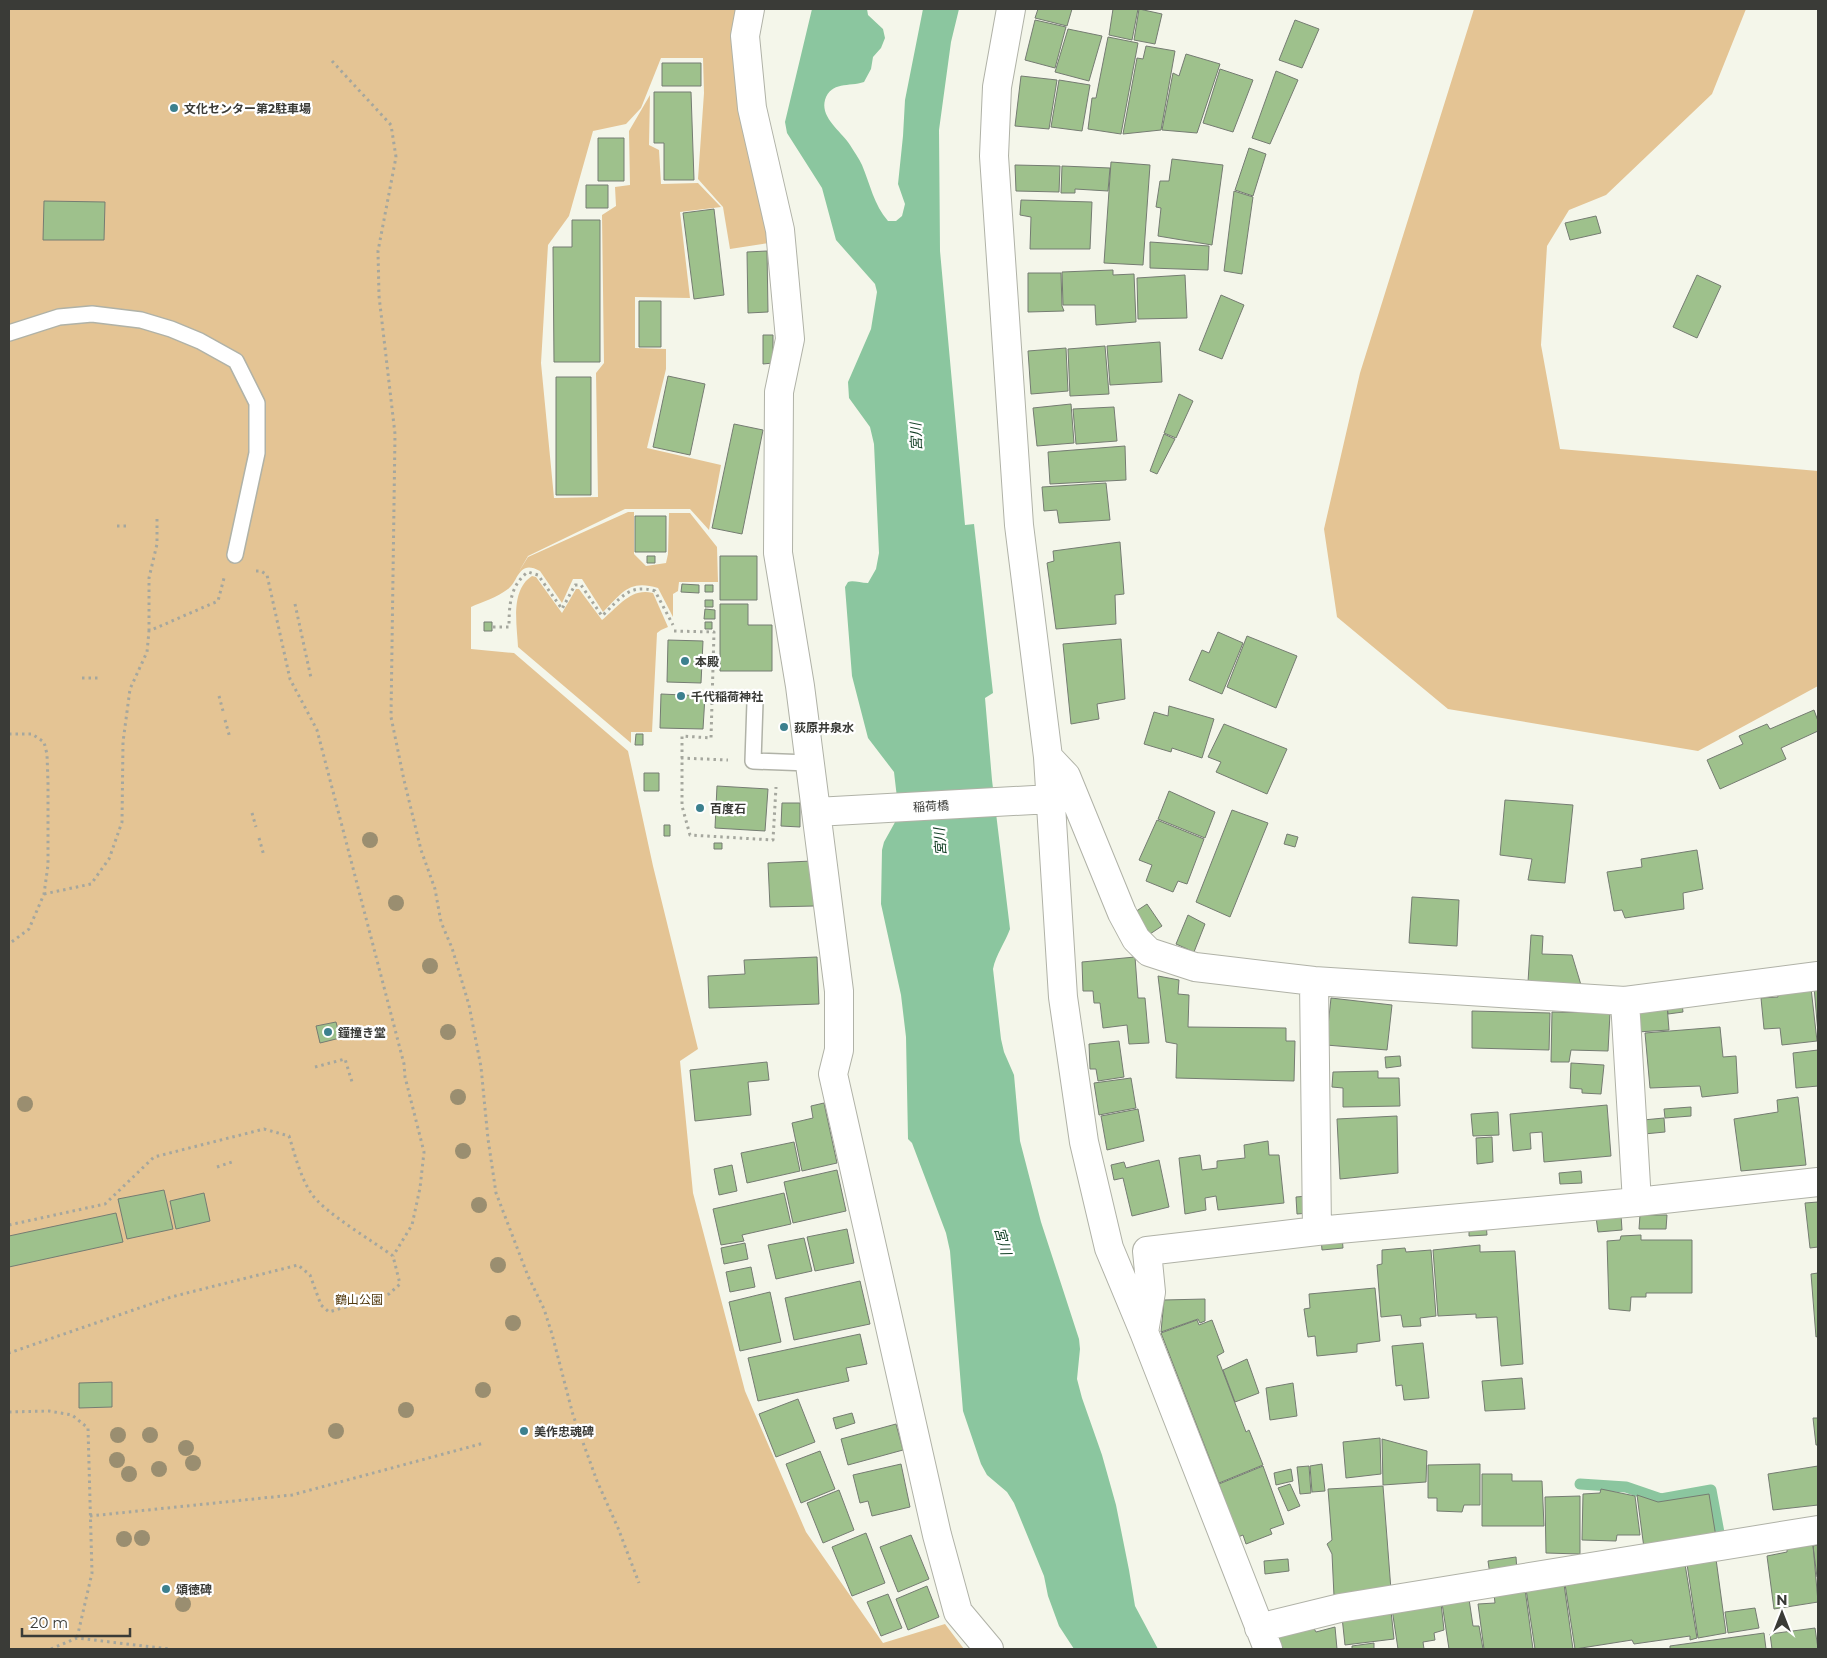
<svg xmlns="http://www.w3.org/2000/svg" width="1827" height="1658" viewBox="0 0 1827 1658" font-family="Montserrat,'Noto Sans JP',sans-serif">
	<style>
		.green { fill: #e4c494 }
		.water { fill: #8bc69f }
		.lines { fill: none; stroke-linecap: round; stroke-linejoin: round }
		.stream { stroke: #8bc69f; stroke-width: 11 }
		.building { fill: #9ec18c; stroke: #757c72 }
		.service-casing { stroke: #b0b2a7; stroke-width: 18 }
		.minor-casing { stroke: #b0b2a7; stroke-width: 30 }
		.path { stroke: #a5a79e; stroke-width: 3; stroke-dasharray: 2.5 4; stroke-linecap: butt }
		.service { stroke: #fff; stroke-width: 15 }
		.minor { stroke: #fff; stroke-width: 28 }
		.tree { fill: #9a8e70 }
		.poi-dot { fill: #3c808e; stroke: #fff; stroke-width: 2 }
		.labels { text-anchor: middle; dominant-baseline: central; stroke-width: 4.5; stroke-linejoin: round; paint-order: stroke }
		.poi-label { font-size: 12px; font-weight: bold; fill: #3a3b37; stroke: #fff; text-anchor: start }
		.street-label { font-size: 12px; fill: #3a3b37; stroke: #fff }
		.park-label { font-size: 12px; fill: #51380c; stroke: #fff }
		.water-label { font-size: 14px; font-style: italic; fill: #134026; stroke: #fff }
	</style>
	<rect width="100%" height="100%" fill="#f4f6ea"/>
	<path class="green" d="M9,9H737L740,110L769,243L730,249L723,207L698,179L704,93L703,58H661L641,108L626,124L593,131L569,216L548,245L541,363L554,498L598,497L596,373L604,363L602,215L616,206L615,187L630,185L629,131L650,95L649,145L659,150L661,184L698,183L721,207L680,212L690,298L635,297V348L666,349V369L647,448L721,465L709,530L690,509H625L528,556L518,573L528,557L628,512H634V554L646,566L666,563L668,554L669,513H690L717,547L718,582H679L678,591L673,594V617L658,588C629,579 622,593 603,612L582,579H573L562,603L540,571C518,559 519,581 508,589C498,597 482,602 471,607V649L514,653L628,751L653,866L698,1049L680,1061L693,1193L745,1391L806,1532L883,1643L945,1624L964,1649H9Z
		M1474,9H1746L1712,94L1606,195L1569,210L1547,246L1541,345L1560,449L1818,471V686L1698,751L1448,709L1337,617L1324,529L1360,373Z
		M532,576L536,577L562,613L576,589H579L602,620C618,607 631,587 653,593L668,627L661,630L657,633L652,732H631V743L518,647C517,625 510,590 532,576Z"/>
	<path class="water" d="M812,9H867L868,15L883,29L885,38L881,48L873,57L871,69L864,82C849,87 831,81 825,100C820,118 842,132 850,145C854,152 859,158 862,165C870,184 874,205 888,221H896L902,216L905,204L898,184L903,136L905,100L923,9H959L951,42L939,130L940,251L965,525L974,524L993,693L985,698L992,780L1010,929C1005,943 996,954 993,969L1001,1039L1004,1052L1014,1075L1020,1141L1041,1222L1079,1339L1080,1349L1077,1379L1082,1398L1102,1455L1116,1505L1129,1570L1135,1606L1158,1649H1074L1059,1626L1048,1596L1044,1576L1014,1503L1007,1492L987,1475L981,1464L963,1411L950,1251L946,1233L912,1143L908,1139L906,1037L901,995L881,904L882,850L884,842L899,815L894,772L868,738L852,676L845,587L848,582C853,580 860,583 868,583L876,569L879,553L874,444L870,427L849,398L848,382L871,329L877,292L875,284L836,240L822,188L787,133L785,122Z"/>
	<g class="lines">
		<path class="stream" d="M1580,1484L1626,1487L1661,1499L1711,1490L1720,1538"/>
	</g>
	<path class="building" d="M1038,9H1072L1067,26L1035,18Z
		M1113,9H1138L1132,40L1109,35Z
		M1139,9L1162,14L1155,44L1134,40Z
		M1035,20L1066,27L1055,68L1025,60Z
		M1295,20L1319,29L1302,68L1279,60Z
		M1068,29L1102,36L1089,81L1055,72Z
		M1108,37L1138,43L1121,134L1088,129L1092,98H1096Z
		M1146,46L1175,51L1161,130L1123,134L1137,58L1143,59Z
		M1186,54L1220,64L1197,133L1162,130L1173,73L1179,76Z
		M662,63H701V86H662Z
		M1220,69L1253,80L1233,132L1203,123Z
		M1276,71L1298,80L1270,144L1252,138Z
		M1021,76L1057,80L1049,129L1015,126Z
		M1059,80L1090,85L1082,131L1051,127Z
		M654,92H691L694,180H664V143H654Z
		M598,138H624V181H598Z
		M1249,148L1266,154L1253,196L1235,190Z
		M1172,159L1223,165L1212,245L1158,236L1161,208L1156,207L1160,181H1169Z
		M1111,162L1150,165L1143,265L1104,263Z
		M1015,165L1060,166L1059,192L1016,191Z
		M1062,166L1110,168L1108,191L1075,189V193H1061Z
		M586,185H608V208H586Z
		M1234,191L1253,197L1242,274L1224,271Z
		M1021,200L1092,202L1090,249H1030L1031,217L1020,215Z
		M44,201L105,202L104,240H43Z
		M714,209L724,295L694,299L683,213Z
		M1596,216L1601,233L1570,240L1565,223Z
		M572,220H600V362H554L553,247H572Z
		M1150,242L1209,246L1208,270L1150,268Z
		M767,251L768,312L748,313L747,252Z
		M1113,270V275L1134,274L1136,322L1096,325L1095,305H1063L1062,272Z
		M1028,273H1061L1062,306L1064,311L1028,312Z
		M1185,275L1187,318L1138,319L1137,278Z
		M1697,275L1721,286L1697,338L1673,327Z
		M1221,295L1244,305L1222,359L1199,350Z
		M639,301H661V347H639Z
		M763,335H773V363L763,364Z
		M1160,342L1162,382L1110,385L1107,346Z
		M1105,346L1109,394L1070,396L1068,349Z
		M1066,348L1068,391L1031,394L1028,351Z
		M668,376L705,384L690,455L653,447Z
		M556,377H591V495H556Z
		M1179,394L1193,401L1176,438L1164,433Z
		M1071,404L1074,443L1037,446L1033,408Z
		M1114,407L1117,441L1076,444L1073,409Z
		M734,424L763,430L742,534L712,528Z
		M1164,434L1175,439L1157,474L1150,471Z
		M1125,446L1126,480L1050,484L1048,452Z
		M1106,483L1110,520L1059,523L1057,510L1044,511L1042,487Z
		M635,516H666V552H635Z
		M1120,542L1124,594L1115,595L1116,624L1056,629L1047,563L1054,561L1053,551Z
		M647,556H655V563H647Z
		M720,556H757V600H720Z
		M682,584L699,585V593L681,592Z
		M705,585H713V592H705Z
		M705,600H713V607H705Z
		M720,604H748V625H772V671H720Z
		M705,609L715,610V619H704Z
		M484,622H492V631H484Z
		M705,622H712V629H705Z
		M1218,632L1243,643L1222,694L1189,680L1202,650L1209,653Z
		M1247,636L1297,656L1276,708L1227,687Z
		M1121,639L1125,699L1097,704L1099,719L1071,724L1063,644Z
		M668,640L703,641L701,683L667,682Z
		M661,694L705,696L703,729L660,728Z
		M1169,706L1214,719L1202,758L1172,748L1171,752L1144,744L1154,712L1168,716Z
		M1814,710L1818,721V731L1781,748L1786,759L1720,789L1707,760L1743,744L1739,736L1767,724L1770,729Z
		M1224,724L1287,749L1267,794L1216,772L1221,762L1208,757Z
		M636,734H643V745H635Z
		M644,773H659V791H644Z
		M717,786L768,789L765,831L715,828Z
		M1169,791L1215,812L1205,838L1158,819Z
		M1505,800L1573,805L1565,883L1528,880L1532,859L1500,855Z
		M782,803H800V827L781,826Z
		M1232,810L1268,823L1230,917L1196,902Z
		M1157,820L1204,839L1187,884L1178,881L1173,892L1146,881L1152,865L1139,860Z
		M664,825H670V836H664Z
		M1287,834L1298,837L1295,847L1284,844Z
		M714,843H722V849H714Z
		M1697,850L1703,889L1683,893L1684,909L1625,918L1622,910L1614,911L1607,872L1642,867L1641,859Z
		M812,861L814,906L770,907L768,863Z
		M1412,897L1459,900L1457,946L1409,943Z
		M1147,904L1162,926L1150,934L1135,912Z
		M1188,915L1205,924L1194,952L1176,944Z
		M1531,935L1543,936L1542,954L1572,955L1581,985L1528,982Z
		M817,957L819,1004L709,1008L708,976L745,974L744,960Z
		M1135,957L1138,998H1145L1149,1043L1129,1044L1127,1025L1103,1028L1100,1003H1094L1093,991H1083L1082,962Z
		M1158,976L1179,980L1178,994L1189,995L1188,1027L1286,1028V1041H1295L1294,1081L1176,1078L1177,1044L1166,1042Z
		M1818,986V1033L1814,987Z
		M1811,988L1817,1041L1782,1045L1780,1028L1764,1029L1761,998L1778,997L1777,990Z
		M1331,998L1392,1005L1387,1050L1326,1045Z
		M1682,1003L1683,1012L1668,1014L1667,1004Z
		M1667,1005L1669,1030L1637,1032L1636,1008Z
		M1472,1011L1550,1013L1549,1050L1472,1048Z
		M1552,1012L1610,1013L1608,1051L1571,1050L1569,1062H1551Z
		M336,1022L340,1038L320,1043L316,1026Z
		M1720,1027L1723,1057L1736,1056L1738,1093L1702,1097L1700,1086L1650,1088L1645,1033Z
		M1119,1041L1124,1077L1098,1081L1096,1069H1090L1089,1044Z
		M1818,1050V1086L1796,1088L1793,1053Z
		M1400,1056L1401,1066L1386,1068L1385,1057Z
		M767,1062L769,1080L748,1082L751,1115L695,1121L690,1070Z
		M1571,1063L1604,1065L1601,1094L1582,1093V1089L1570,1088Z
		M1378,1071V1078H1399L1400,1106L1343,1107V1088L1332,1087L1333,1072Z
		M1131,1078L1136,1108L1099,1115L1094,1083Z
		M1798,1097L1806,1165L1741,1171L1734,1119L1778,1112L1777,1100Z
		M824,1103L837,1163L802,1171L792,1123L813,1118L811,1106Z
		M1607,1105L1611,1156L1544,1162L1542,1132L1530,1133L1531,1149L1513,1151L1510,1114Z
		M1691,1107V1116L1665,1118L1664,1109Z
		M1138,1109L1144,1141L1107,1150L1101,1116Z
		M1498,1112L1499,1135L1473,1136L1471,1114Z
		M1397,1116L1398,1173L1340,1179L1337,1119Z
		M1664,1118L1665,1132L1644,1134L1643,1120Z
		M1492,1137L1493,1162L1477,1164L1476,1138Z
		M1268,1141L1269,1155H1279L1284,1203L1218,1210L1216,1196L1205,1198L1206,1210L1185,1214L1179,1158L1200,1155L1202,1170L1217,1168V1161L1245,1158L1244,1145Z
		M794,1142L800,1171L747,1183L741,1153Z
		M1159,1160L1169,1207L1132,1216L1123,1178L1114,1180L1111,1165L1124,1162L1126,1168Z
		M732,1165L737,1191L719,1195L714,1169Z
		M837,1170L846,1211L793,1223L784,1182Z
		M1581,1171L1582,1183L1560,1184L1559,1173Z
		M164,1190L173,1229L127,1239L118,1199Z
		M204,1193L210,1221L176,1229L170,1201Z
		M784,1193L791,1224L742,1235L744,1241L721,1245L713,1209Z
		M1308,1196L1309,1213L1297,1214L1296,1197Z
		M1818,1202V1247L1810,1248L1805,1203Z
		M116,1213L123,1242L9,1267V1236Z
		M1621,1215L1622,1230L1598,1232L1596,1217Z
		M1640,1215H1667L1666,1229H1639Z
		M1486,1223L1487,1235L1469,1236V1225Z
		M847,1229L854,1263L815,1271L807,1237Z
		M1641,1235V1240H1692V1293H1646V1297H1631L1630,1311L1609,1309L1607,1241L1620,1240L1621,1236Z
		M1342,1236L1343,1248L1322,1250L1321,1238Z
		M804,1238L812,1271L776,1279L768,1245Z
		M745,1243L748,1259L724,1264L721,1248Z
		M1480,1245V1252L1515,1251L1523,1364L1501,1366L1497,1317L1476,1318V1314L1438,1316L1433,1250Z
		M1405,1248L1406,1252L1431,1250L1436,1316L1420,1318L1421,1326L1403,1327L1401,1315L1381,1317L1377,1265L1382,1264V1250Z
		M751,1267L755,1287L730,1292L726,1272Z
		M1818,1273V1336L1816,1337L1811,1274Z
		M860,1281L870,1324L794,1340L785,1298Z
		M1375,1288L1380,1341L1357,1344V1352L1317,1356L1315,1336L1308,1337L1304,1309L1310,1308L1309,1294Z
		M770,1292L781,1342L740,1351L729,1302Z
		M1205,1299V1321L1200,1323L1198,1319L1161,1332L1164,1300Z
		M1197,1320L1199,1325L1212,1320L1224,1352L1217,1356L1246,1432L1249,1430L1263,1465L1219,1483L1161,1333Z
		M860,1334L867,1364L846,1368L849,1381L758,1401L748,1358Z
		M1423,1343L1429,1398L1404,1400L1402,1385L1396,1386L1392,1346Z
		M1247,1359L1259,1393L1235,1402L1223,1370Z
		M1522,1378L1525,1409L1485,1411L1482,1381Z
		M112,1382V1407L79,1408V1383Z
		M1293,1383L1297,1416L1270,1420L1266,1388Z
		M798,1399L815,1442L776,1457L759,1414Z
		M852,1413L855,1423L836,1429L833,1418Z
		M1813,1418H1818V1445H1816Z
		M896,1424L903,1450L848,1465L841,1439Z
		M1380,1438L1381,1474L1346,1478L1343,1442Z
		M1382,1439L1427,1451L1426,1482L1383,1485Z
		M820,1451L835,1489L801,1503L786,1464Z
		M901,1464L910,1507L872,1516L868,1501L860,1503L853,1475Z
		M1322,1464L1325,1491L1312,1492L1310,1466Z
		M1480,1464V1505H1464L1462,1512L1437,1511V1498H1428V1465Z
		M1263,1466L1284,1524L1270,1529L1272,1534L1246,1544L1243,1535L1238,1537L1219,1484Z
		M1309,1466L1311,1493L1300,1494L1297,1467Z
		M1818,1466V1505L1773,1510L1768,1474Z
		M1291,1469L1293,1481L1276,1485L1274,1473Z
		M1482,1474H1512V1481H1542L1544,1526H1482Z
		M1290,1484L1300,1506L1288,1511L1278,1488Z
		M1383,1486L1391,1590L1334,1596L1332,1554L1327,1544L1332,1540L1328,1489Z
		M1601,1489L1635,1496L1640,1535H1617L1616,1541L1582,1540L1583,1494L1600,1493Z
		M839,1490L854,1530L823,1543L807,1503Z
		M1709,1494L1716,1537L1644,1548L1637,1495L1658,1502Z
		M1580,1496V1554L1546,1553L1545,1497Z
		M866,1533L885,1583L852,1596L832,1547Z
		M911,1535L929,1579L898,1592L880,1547Z
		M1813,1545L1818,1602L1774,1609L1767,1556L1787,1552V1549Z
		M1818,1545V1576L1817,1577L1813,1546Z
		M1516,1557L1517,1571L1490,1575L1488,1561Z
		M1288,1559L1289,1571L1265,1574L1264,1561Z
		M1716,1559L1726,1633L1698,1638L1687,1564Z
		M1685,1564L1697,1638L1690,1640V1636L1634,1644L1632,1640L1575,1649L1565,1584Z
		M1564,1584L1573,1649H1535L1526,1589Z
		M927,1586L939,1617L908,1630L896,1599Z
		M1525,1589L1533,1649H1484L1478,1604L1495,1603L1494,1594Z
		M888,1594L902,1628L881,1636L867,1602Z
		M1469,1599L1473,1626H1479L1483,1649H1449L1442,1603Z
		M1441,1603L1444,1630L1434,1633L1435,1640L1423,1642L1424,1649H1398L1392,1609Z
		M1755,1608L1759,1628L1728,1633L1725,1612Z
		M1391,1611L1394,1639L1345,1645L1342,1617Z
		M1312,1625L1316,1632L1335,1627L1337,1649H1283L1277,1634Z
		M1815,1628L1818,1649H1772L1770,1634Z
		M1764,1633L1766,1649H1670V1646Z
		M1374,1643V1649H1352V1646Z"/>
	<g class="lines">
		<defs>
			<path id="service" d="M9,333L59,317L92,314L141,320L171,329L200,341L236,361L257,403V453L235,555
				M755,702L753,761L809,763"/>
			<path id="minor" d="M750,9L745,36L752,108L780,230L790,339L779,392L778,553L800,686L839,991V1050L833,1074L937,1535L958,1612L989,1649
				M1011,9L997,87L994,156L1019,525L1048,757L1063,997L1084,1142L1109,1248L1144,1332L1268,1649
				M1048,757L1066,776L1122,913L1136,939L1149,952L1195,967L1314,981L1625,1001L1818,976
				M816,812L1051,799
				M1314,981L1317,1231
				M1625,1001L1637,1202
				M1144,1332L1151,1292L1147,1251L1317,1231L1637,1202L1818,1182
				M1259,1628L1340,1608L1818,1530"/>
		</defs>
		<use href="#service" class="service-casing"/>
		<use href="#minor" class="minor-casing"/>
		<path class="path" d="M332,61L391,125L396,157L378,251L379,296L395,434L391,717L404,780L421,850L435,889L441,922L452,948L469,1005L481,1067L488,1139L496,1193L528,1276L544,1309L552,1334L573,1415L597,1481L618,1528L639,1583
			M117,526H128
			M256,571H261L267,575L290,679L317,730L404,1064L405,1077L424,1152L420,1188L412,1225L393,1256
			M295,604L311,678
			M493,627H509C509,606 510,585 528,572L538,575L562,609L575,585H581L602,616C620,599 629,583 655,591L673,625
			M149,631V578L157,544V516
			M674,631L714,632L711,738L682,736V806L690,835L773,840L776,787
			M82,678H99
			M219,696L223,711
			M225,720L230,738
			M9,734H32L44,742L47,754L48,782V865L44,894L29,929L9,944
			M681,758L728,760
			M252,813L256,827
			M259,838L264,856
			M44,894L91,884L109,859L122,822L123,742L130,689L147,652L149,631L218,601L224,578
			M315,1067L345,1059L352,1082
			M217,1167L232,1162
			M9,1225L105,1204L154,1157L264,1129L289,1136C295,1155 300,1176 311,1193C323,1212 373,1241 393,1256L400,1284L389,1294L329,1312L321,1305L310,1275L298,1265L171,1297L9,1353
			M9,1412L49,1411L72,1415L88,1428L92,1573L77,1638
			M90,1516L292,1495L484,1443
			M51,1649L77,1638L169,1649"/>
		<use href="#service" class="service"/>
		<use href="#minor" class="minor"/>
	</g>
	<g class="tree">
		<circle cx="370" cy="840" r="8"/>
		<circle cx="396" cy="903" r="8"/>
		<circle cx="430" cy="966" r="8"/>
		<circle cx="448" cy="1032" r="8"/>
		<circle cx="458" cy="1097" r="8"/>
		<circle cx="25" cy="1104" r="8"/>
		<circle cx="463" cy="1151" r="8"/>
		<circle cx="479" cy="1205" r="8"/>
		<circle cx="498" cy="1265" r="8"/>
		<circle cx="513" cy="1323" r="8"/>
		<circle cx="483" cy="1390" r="8"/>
		<circle cx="406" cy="1410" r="8"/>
		<circle cx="336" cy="1431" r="8"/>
		<circle cx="118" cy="1435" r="8"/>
		<circle cx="150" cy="1435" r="8"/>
		<circle cx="186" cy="1448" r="8"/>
		<circle cx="117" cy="1460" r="8"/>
		<circle cx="193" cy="1463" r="8"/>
		<circle cx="159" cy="1469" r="8"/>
		<circle cx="129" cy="1474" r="8"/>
		<circle cx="142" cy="1538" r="8"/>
		<circle cx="124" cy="1539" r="8"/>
		<circle cx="183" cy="1604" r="8"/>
	</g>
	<g class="poi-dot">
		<circle cx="174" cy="108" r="5"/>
		<circle cx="685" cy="661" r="5"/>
		<circle cx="681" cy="696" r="5"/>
		<circle cx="784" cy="727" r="5"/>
		<circle cx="700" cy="808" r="5"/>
		<circle cx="328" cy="1032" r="5"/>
		<circle cx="524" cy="1431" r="5"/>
		<circle cx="166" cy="1589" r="5"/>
	</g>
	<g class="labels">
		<g class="poi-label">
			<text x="184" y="108">文化センター第2駐車場</text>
			<text x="695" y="661">本殿</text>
			<text x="691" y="696">千代稲荷神社</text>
			<text x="794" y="727">荻原井泉水</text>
			<text x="710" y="808">百度石</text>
			<text x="338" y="1032">鐘撞き堂</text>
			<text x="534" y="1431">美作忠魂碑</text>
			<text x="176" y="1589">頌徳碑</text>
		</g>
		<g class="street-label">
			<text transform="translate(931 806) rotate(-3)">稲荷橋</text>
		</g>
		<g class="park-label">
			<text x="359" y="1299">鶴山公園</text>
		</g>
		<g class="water-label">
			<text transform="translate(916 437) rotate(-92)">宮川</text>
			<text transform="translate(940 842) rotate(-94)">宮川</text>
			<text transform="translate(1003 1241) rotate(75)">宮川</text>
		</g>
	</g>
	<rect width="1827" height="1658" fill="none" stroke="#3a3b37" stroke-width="20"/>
	<g transform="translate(1782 1613)" stroke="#ffffff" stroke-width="4" paint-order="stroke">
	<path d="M0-4L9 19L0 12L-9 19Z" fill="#3a3b37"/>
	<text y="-8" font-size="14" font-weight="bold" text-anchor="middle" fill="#3a3b37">N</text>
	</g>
	<path d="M22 1628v8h108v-8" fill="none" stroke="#3a3b37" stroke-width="2.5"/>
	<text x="30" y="1628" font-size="15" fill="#3a3b37" stroke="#ffffff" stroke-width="4" paint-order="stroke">20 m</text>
</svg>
